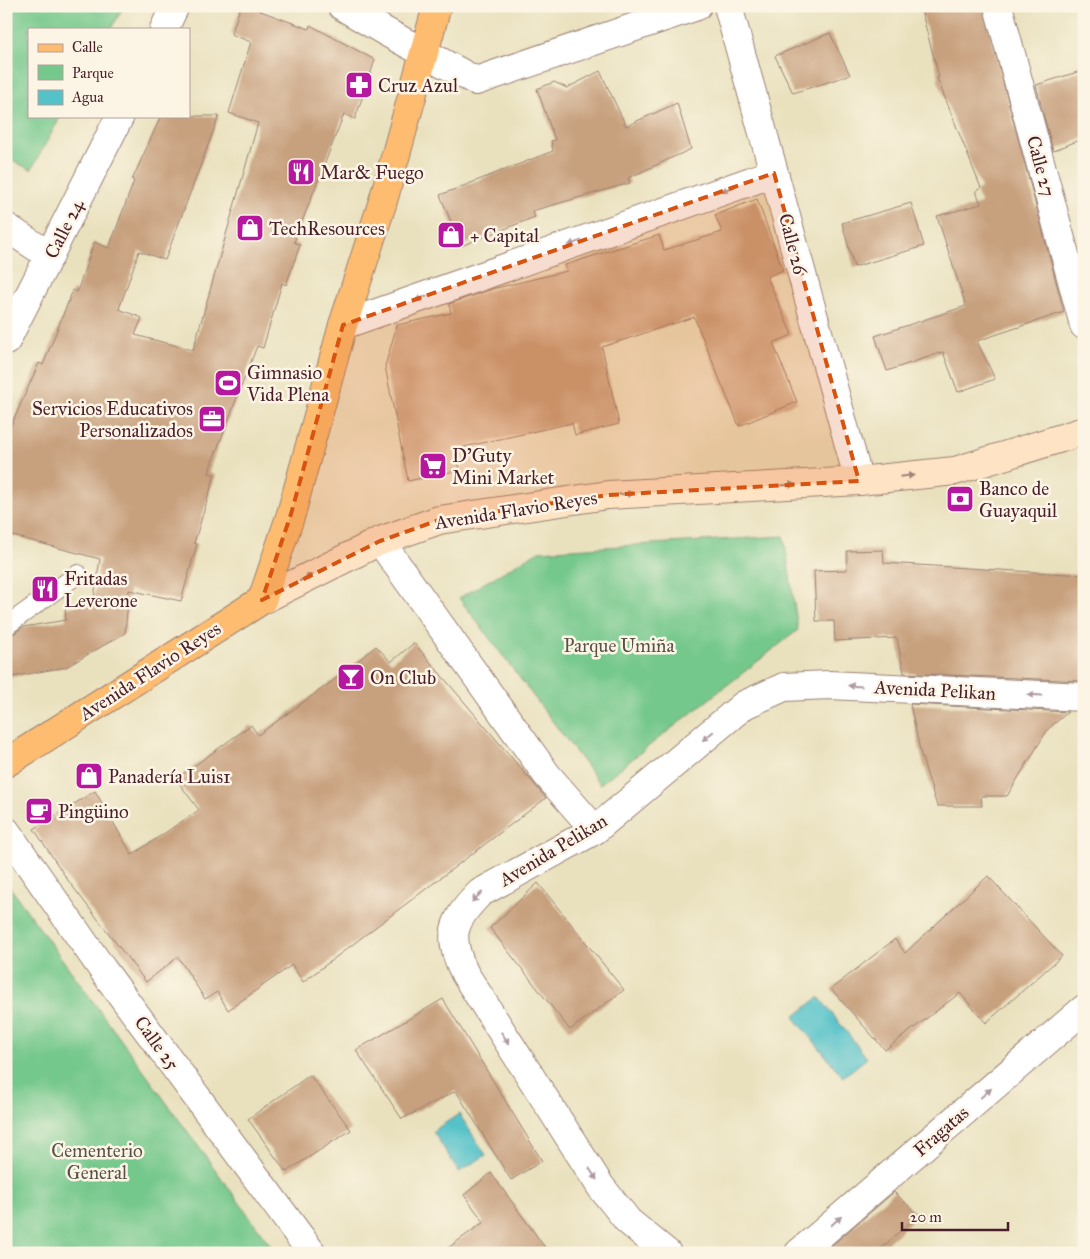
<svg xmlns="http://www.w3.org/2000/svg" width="1090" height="1259" viewBox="0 0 1090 1259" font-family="'IM FELL Great Primer',serif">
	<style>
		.green { fill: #74c88c; stroke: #5f745c }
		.water { fill: #54c2c9; stroke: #4f707a }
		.building { fill: #c7a07e }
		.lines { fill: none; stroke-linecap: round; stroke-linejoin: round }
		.lane-casing { stroke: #9a8074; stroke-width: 20 }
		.street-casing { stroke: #9a8074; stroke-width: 30 }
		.secondary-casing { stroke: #9a8074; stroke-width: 30 }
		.primary-casing { stroke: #9a8074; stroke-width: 30 }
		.lane { stroke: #fff; stroke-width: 18 }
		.street { stroke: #fff; stroke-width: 28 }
		.secondary { stroke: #fee4c5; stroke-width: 28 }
		.primary { stroke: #fdbc6f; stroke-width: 28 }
		.oneway { fill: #ae9aa0 }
		.oneway2 { fill: #a48278 }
		.marked { fill: #d8530f; fill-opacity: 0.2; stroke: #d8530f; stroke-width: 4; stroke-dasharray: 10 6; stroke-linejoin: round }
		.labels { text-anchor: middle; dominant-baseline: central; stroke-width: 5; stroke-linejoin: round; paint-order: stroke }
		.poi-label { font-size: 19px; fill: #4a1f2b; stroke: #fcf5e5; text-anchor: start }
		.street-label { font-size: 19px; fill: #4a1f2b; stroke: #fcf5e5 }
		.park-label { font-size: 19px; fill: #575248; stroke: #fcf5e5 }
	</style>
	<rect width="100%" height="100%" fill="#fcf5e5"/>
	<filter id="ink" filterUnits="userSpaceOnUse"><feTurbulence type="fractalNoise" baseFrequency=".02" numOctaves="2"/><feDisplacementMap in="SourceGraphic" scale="10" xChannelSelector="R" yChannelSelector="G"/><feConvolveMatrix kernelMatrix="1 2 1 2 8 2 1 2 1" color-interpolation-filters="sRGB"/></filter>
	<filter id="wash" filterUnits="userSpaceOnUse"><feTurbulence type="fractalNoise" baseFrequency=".0096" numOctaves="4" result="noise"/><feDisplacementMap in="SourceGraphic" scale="20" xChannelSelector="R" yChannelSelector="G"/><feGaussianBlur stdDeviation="1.12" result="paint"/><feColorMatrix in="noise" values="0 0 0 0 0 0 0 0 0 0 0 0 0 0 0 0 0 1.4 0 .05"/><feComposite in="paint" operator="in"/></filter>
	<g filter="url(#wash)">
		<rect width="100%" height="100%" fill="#e9e1be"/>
		<path class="green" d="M6,6H124L111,29H29V116H61L31,170L6,157Z
			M784,536L798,630L600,784L459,598L539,551Z
			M6,882L276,1253H6Z"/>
		<path class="water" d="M819,997L867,1058L843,1077L794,1017Z
			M459,1114L486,1155L459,1172L433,1131Z"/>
		<g id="blocks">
			<path class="building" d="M241,6H247L309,29L310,25L375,60L355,119L344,114L294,242L300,245L286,285L282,283L263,348L257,346L211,465L209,473L215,475L194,543L197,544L181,601L129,590L125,633L66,667L6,678V636L12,635L23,627L66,620L65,608L93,603L100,559L6,534V437L39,363L43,365L73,290L77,292L94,242L109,248L134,181L132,180L161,116H219L165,260L139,251L119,309L142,318L135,335L193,350L258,123L229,113L251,42L231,34Z
				M920,6H983L1064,312L977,341L995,379L958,392L943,352L887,371L875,336L966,306L937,216L981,204L976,191L981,188L937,78L939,77Z
				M830,33L850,75L793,93L775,56Z
				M1084,70V138L1053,151L1036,85Z
				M600,71L626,126L677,103L691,149L628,178L630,183L532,211L535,217L461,246L440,195L553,151L551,141L555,140L537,89L554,82L567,88Z
				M757,199L783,270L767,277L792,335L773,343L797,402L739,426L694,317L602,347L619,424L575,435L572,423L455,449L460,470L408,481L385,366L397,325L451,313L449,304L496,288L567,271L565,265L659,235L664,250L722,232L715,215Z
				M911,203L924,246L854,267L842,223Z
				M883,550L884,563L1084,575V681L904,673L897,638L835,641L834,621H816L814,571L847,570V551Z
				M414,643L546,798L303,982L292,965L228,1010L217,992L205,999L178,957L146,982L67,879L34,829L95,791L132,855L199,810L176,779L251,725L258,735L334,680L376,646L391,662Z
				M910,704L1068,712L1048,729L1007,796H981L982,806H937L921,755Z
				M988,876L1062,956L986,1023L960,993L885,1050L831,989L895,939L905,953Z
				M538,883L624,990L570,1030L490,928Z
				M443,999L542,1161L511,1180L456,1091L402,1119L356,1050Z
				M310,1075L351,1130L286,1172L248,1119Z
				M491,1173L549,1253H441L484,1222L464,1195Z
				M894,1192L918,1215L876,1253H823Z"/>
		</g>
	</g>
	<g filter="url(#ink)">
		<use href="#blocks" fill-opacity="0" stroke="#9a8074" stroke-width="1"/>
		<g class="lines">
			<defs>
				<path id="lane" d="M6,626L78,574"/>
				<path id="street" d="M342,6L386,32L476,81L697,6
					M728,6L859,481
					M998,6L1084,325
					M164,29L175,6
					M6,227L50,256
					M343,325L774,173
					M6,341L120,116
					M380,541L547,775L595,830
					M6,831L103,970L312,1253
					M667,1253L628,1221L601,1187L465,974C447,937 451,922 480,893L595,830L744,705L784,687L829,685L1084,697
					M799,1253L1084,1009"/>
				<path id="secondary" d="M262,600L380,541L439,520L608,495L859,481L955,471L1084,431"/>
				<path id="primary" d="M6,763L262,600L291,514L343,325L383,201L437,6"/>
			</defs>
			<use href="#lane" class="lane-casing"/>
			<use href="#street" class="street-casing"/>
			<use href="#secondary" class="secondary-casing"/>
			<use href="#primary" class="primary-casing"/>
			<use href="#lane" class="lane"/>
			<use href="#street" class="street"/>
			<use href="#secondary" class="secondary"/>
			<use href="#primary" class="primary"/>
		</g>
		<defs><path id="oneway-solid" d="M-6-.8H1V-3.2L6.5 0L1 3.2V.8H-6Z" transform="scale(1.25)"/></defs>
		<g class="oneway">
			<use href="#oneway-solid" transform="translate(728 189) rotate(160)"/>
			<use href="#oneway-solid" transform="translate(575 243) rotate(160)"/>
			<use href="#oneway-solid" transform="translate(422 298) rotate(160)"/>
			<use href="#oneway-solid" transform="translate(855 686) rotate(-177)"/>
			<use href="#oneway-solid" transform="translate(1035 695) rotate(-177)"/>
			<use href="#oneway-solid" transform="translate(708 736) rotate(140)"/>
			<use href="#oneway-solid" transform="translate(477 897) rotate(137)"/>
			<use href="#oneway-solid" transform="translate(505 1038) rotate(57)"/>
			<use href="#oneway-solid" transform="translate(986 1093) rotate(-41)"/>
			<use href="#oneway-solid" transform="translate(593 1174) rotate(57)"/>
			<use href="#oneway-solid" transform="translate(836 1221) rotate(-41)"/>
		</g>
		<g class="oneway2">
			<use href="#oneway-solid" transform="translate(907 476) rotate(-6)"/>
			<use href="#oneway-solid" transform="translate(788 485) rotate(-3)"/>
			<use href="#oneway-solid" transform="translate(626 494) rotate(-3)"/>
			<use href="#oneway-solid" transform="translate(306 578) rotate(-26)"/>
		</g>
	</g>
	<path class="marked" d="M774,173L859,481L608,495L439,520L380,541L262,600L291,514L343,325Z"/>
	<defs>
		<symbol id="pharmacy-square" viewBox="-11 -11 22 22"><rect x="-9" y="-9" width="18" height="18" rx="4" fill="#b5179e" stroke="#fcf5e5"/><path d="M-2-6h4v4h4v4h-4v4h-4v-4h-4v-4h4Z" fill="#fff"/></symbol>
		<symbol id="restaurant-square" viewBox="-11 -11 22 22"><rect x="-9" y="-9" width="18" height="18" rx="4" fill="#b5179e" stroke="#fcf5e5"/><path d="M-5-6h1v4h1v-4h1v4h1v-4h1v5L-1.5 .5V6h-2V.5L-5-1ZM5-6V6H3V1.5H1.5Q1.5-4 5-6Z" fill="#fff"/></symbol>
		<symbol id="shop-square" viewBox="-11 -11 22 22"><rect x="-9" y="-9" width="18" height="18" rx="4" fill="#b5179e" stroke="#fcf5e5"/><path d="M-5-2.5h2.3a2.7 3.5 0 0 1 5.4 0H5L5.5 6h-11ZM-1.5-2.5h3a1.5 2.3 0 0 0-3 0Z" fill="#fff"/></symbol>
		<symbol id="stadium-square" viewBox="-11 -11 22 22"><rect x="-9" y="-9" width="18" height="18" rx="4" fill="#b5179e" stroke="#fcf5e5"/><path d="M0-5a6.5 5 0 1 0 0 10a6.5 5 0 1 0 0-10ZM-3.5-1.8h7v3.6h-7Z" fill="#fff"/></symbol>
		<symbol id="office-square" viewBox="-11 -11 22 22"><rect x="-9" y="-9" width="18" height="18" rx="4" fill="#b5179e" stroke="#fcf5e5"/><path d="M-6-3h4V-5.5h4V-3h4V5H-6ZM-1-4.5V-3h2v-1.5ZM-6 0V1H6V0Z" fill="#fff"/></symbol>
		<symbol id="supermarket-square" viewBox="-11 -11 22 22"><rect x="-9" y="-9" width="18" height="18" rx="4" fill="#b5179e" stroke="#fcf5e5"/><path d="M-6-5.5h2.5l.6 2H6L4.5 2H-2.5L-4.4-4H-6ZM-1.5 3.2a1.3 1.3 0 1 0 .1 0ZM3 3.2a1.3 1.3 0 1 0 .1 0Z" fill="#fff"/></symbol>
		<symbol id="bank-square" viewBox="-11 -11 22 22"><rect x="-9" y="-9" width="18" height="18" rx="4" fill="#b5179e" stroke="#fcf5e5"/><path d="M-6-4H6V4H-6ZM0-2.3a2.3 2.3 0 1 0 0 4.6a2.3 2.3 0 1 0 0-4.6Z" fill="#fff"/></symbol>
		<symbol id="bar-square" viewBox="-11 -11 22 22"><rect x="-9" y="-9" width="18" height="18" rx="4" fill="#b5179e" stroke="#fcf5e5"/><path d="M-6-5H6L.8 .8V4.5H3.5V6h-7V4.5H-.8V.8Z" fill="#fff"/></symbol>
		<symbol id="cafe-square" viewBox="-11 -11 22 22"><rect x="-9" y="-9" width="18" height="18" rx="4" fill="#b5179e" stroke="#fcf5e5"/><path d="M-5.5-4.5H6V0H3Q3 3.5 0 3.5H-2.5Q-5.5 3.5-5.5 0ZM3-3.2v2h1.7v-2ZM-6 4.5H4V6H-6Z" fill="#fff"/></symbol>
	</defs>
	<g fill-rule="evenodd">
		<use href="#pharmacy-square" x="343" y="69" width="32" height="32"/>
		<use href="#restaurant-square" x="285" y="156" width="32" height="32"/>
		<use href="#shop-square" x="234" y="212" width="32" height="32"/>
		<use href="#shop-square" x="435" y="219" width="32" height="32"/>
		<use href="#stadium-square" x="212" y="367" width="32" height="32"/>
		<use href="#office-square" x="196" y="403" width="32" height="32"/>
		<use href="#supermarket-square" x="417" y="450" width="32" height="32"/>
		<use href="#bank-square" x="944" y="483" width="32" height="32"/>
		<use href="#restaurant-square" x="29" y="573" width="32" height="32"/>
		<use href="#bar-square" x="335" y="661" width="32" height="32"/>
		<use href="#shop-square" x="73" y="760" width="32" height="32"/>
		<use href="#cafe-square" x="23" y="795" width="32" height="32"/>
	</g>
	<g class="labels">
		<g class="poi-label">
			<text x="378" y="85">Cruz Azul</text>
			<text x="320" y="172">Mar&amp; Fuego</text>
			<text x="269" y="228">TechResources</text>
			<text x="470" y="235">+ Capital</text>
			<text x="247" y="372">Gimnasio<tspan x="247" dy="22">Vida Plena</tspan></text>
			<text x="193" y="408" text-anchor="end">Servicios Educativos<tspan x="193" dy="22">Personalizados</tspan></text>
			<text x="452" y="455">D'Guty<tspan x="452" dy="22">Mini Market</tspan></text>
			<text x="979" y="488">Banco de<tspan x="979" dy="22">Guayaquil</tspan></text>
			<text x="64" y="578">Fritadas<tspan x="64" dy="22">Leverone</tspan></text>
			<text x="370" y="677">On Club</text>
			<text x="108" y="776">Panadería Luis1</text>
			<text x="58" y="811">Pingüino</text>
		</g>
		<g class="street-label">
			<text transform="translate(1041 166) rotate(75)">Calle 27</text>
			<text transform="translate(64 229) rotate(-63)">Calle 24</text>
			<text transform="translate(793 244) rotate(75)">Calle 26</text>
			<text transform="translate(516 510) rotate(-9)">Avenida Flavio Reyes</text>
			<text transform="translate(150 671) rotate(-33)">Avenida Flavio Reyes</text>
			<text transform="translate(935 690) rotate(3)">Avenida Pelikan</text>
			<text transform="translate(553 850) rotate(-31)">Avenida Pelikan</text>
			<text transform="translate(157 1043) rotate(54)">Calle 25</text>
			<text transform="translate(941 1131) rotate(-41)">Fragatas</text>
		</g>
		<g class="park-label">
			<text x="619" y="645">Parque Umiña</text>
			<text x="97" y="1150">Cementerio<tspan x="97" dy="22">General</tspan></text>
		</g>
	</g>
	<rect width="1090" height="1259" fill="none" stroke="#fcf5e5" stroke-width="25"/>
	<rect x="28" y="28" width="162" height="90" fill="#fcf5e5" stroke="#b59f9b"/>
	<rect x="38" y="44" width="25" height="8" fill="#fdbc6f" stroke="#b59f9b"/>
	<text x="72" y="52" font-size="15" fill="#4a1f2b">Calle</text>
	<rect x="38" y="65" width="25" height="15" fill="#74c88c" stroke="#b59f9b"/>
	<text x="72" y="78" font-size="15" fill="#4a1f2b">Parque</text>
	<rect x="38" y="90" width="25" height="15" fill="#54c2c9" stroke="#b59f9b"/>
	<text x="72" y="102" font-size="15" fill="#4a1f2b">Agua</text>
	<path d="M902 1222v8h106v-8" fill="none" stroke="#4a1f2b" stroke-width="2.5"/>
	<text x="910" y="1222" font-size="15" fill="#4a1f2b" stroke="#fcf5e5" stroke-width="4" paint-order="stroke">20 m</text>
</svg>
